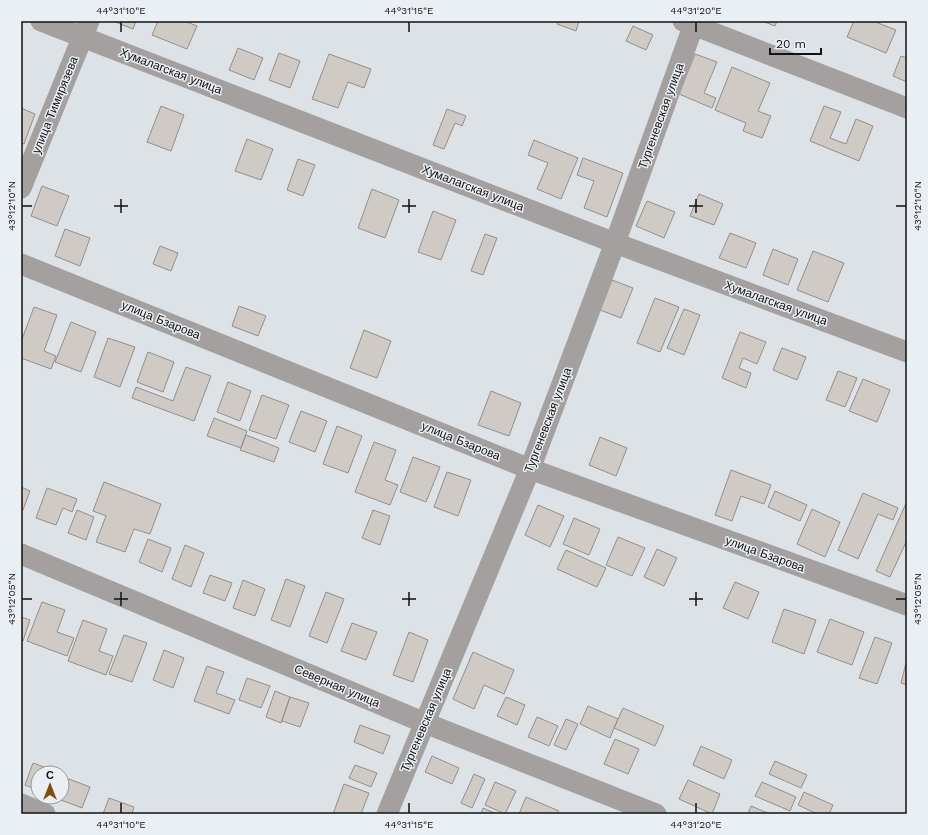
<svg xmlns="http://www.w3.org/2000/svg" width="928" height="835" viewBox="0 0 928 835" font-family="'Work Sans',sans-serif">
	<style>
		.building { fill: #d0cac5; stroke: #938e8a }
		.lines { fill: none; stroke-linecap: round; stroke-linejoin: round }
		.street { stroke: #a3a09f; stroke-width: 21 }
		.ticks { fill: none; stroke: #101213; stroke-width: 1.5 }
		.labels { text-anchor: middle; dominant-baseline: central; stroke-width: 3; stroke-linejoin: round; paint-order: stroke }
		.street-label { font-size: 12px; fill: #101213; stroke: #eaeff4 }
		.neatline { fill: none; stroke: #101213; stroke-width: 1.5 }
		.ticks-label { font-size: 10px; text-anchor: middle; fill: #101213 }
	</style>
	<rect width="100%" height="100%" fill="#dde2e7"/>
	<path class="building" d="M113,21H136L133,29Z
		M158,21H184L197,26L187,49L152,35Z
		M558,21H579L576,31L557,24Z
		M762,21H777L775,26Z
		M854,21H873L896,30L886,53L847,37Z
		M633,26L653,35L646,50L626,41Z
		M238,48L263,58L254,80L229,70Z
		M279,53L300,61L290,88L269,80Z
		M329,54L371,69L364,88L348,82L338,108L312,99Z
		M695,54L717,62L704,93L716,98L712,108L679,94Z
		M901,56L907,58V82L893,76Z
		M732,67L770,83L758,111L771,116L762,138L743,131L746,123L715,110Z
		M161,106L184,115L171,151L147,142Z
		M824,106L841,112L830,138L846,144L856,119L873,126L859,161L810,141Z
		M21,108L35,114L24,144L21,143Z
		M447,109L466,116L462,126L455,123L444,149L433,145Z
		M247,139L273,149L261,180L235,171Z
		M534,140L578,158L561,199L537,189L548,163L528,155Z
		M583,158L623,173L607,217L584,208L594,181L577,175Z
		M298,159L315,165L303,196L287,190Z
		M42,186L69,196L57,226L31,216Z
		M372,189L399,200L385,238L358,228Z
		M699,194L723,204L714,225L690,216Z
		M647,201L675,212L664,238L636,226Z
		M433,211L456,220L441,260L418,252Z
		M65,229L90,238L80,266L55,256Z
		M730,233L756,243L746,268L719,258Z
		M485,234L497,238L483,275L471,271Z
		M160,246L178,253L171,271L153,264Z
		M773,249L798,259L788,285L763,275Z
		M813,251L844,263L828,302L797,290Z
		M612,280L633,288L621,318L600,310Z
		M655,298L679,307L660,352L637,343Z
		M239,306L266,316L258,336L232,326Z
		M34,307L57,315L44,351L56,356L51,369L21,358V342Z
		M684,309L700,315L684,355L667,348Z
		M71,322L96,332L81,372L55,362Z
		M364,330L391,341L377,378L350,368Z
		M740,332L766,342L757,364L743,358L739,368L751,373L746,388L722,378Z
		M108,338L135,347L120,387L94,377Z
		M782,348L806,357L797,380L773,370Z
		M148,352L174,362L163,392L137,382Z
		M186,367L211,376L194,421L132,398L136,387L173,401Z
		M838,371L857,378L845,407L826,400Z
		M863,379L890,390L877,422L849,411Z
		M228,382L251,391L240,421L217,412Z
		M491,391L521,403L509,436L478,425Z
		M262,395L289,405L276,439L249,430Z
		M301,411L327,421L315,452L289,442Z
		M214,418L247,431L241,448L207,436Z
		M337,426L362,436L348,473L323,464Z
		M246,435L279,448L274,462L240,450Z
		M600,437L627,448L616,476L589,465Z
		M374,442L396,450L385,480L398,485L390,505L355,492Z
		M413,457L440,467L426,502L400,492Z
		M731,470L771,485L764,504L741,496L732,521L715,515Z
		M447,472L471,480L458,516L434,507Z
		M104,482L161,504L150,534L134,529L125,552L96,542L106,516L93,511Z
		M21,487L30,491L23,510L21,509Z
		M47,488L77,499L72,512L63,508L56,525L36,518Z
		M775,491L807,505L800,521L768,507Z
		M863,493L898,508L893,520L878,514L858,559L838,550Z
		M907,501V540L890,577L876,571Z
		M538,505L564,516L550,547L525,535Z
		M812,509L840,522L825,557L797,544Z
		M77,510L94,517L86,540L68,533Z
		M373,510L390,516L380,545L362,538Z
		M574,518L600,529L589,555L563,544Z
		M618,537L645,548L632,576L606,565Z
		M148,539L171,548L162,572L139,562Z
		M185,545L204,553L191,587L172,579Z
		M657,549L677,558L664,586L644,577Z
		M566,550L606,568L597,587L557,569Z
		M210,575L232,583L225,601L203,593Z
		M286,579L305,586L290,627L271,620Z
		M243,580L265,589L255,616L233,608Z
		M735,582L759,592L748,619L723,608Z
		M326,592L344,599L327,643L309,636Z
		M42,602L65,610L57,632L74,638L67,656L27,641Z
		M784,609L816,620L804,654L772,642Z
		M21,617L30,620L23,641H21Z
		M830,619L864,632L852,665L817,652Z
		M83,620L107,629L99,651L113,656L106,675L68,661Z
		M352,623L377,632L366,660L341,651Z
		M409,632L428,640L413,682L393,675Z
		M124,635L147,643L132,682L109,674Z
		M875,637L892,643L877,684L859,678Z
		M164,650L184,658L173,688L153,680Z
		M473,652L514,670L504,694L484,685L474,709L453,699Z
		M907,659V685L901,683Z
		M207,666L224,672L216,693L235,700L229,714L194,701Z
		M247,678L270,686L261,708L239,700Z
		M275,691L290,697L281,723L266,717Z
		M290,697L309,703L300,727L282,721Z
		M506,697L525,705L517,725L497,716Z
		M588,706L618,719L610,738L580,724Z
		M623,708L664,726L655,746L614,728Z
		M537,717L558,726L549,746L528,737Z
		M566,719L578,724L566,750L554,745Z
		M360,725L390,736L383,754L354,742Z
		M615,739L639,749L628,774L604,764Z
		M701,746L732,760L724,779L693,765Z
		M432,756L459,768L452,784L425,772Z
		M775,761L807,775L801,788L769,774Z
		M33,763L58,772V773H38V790L25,785Z
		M355,765L377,773L371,787L349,778Z
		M474,774L485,779L472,808L461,803Z
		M69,779L90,787L82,808L61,800Z
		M688,780L720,794L712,814L679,799Z
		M495,782L516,791L505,814L485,805Z
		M762,782L796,797L790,811L755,796Z
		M344,784L369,793L361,814H333Z
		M804,792L833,805L829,814H817L798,805Z
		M526,797L559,811L557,814H519Z
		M109,798L134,807L132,814H103Z
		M751,806L770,814H748Z
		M483,808L497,814H481Z"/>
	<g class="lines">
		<path class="street" d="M41,21L615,243L907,352
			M683,21L907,108
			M21,188L89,21
			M21,264L530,469L907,605
			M21,554L425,723L656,814
			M21,804L45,814
			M387,814L530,469L615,243L695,21"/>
	</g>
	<path class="ticks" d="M121,22V32M409,22V32M696,22V32M121,199V213M409,199V213M696,199V213M22,206H32M114,206H128M402,206H416M689,206H703M896,206H906M121,592V606M409,592V606M696,592V606M22,599H32M114,599H128M402,599H416M689,599H703M896,599H906M121,803V813M409,803V813M696,803V813"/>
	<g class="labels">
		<g class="street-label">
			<text transform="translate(171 71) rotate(21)">Хумалагская улица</text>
			<text transform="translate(55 105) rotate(-68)">улица Тимирязева</text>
			<text transform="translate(661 116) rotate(-70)">Тургеневская улица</text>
			<text transform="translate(473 188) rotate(21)">Хумалагская улица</text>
			<text transform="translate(776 303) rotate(20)">Хумалагская улица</text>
			<text transform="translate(161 320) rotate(22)">улица Бзарова</text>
			<text transform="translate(548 420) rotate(-69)">Тургеневская улица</text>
			<text transform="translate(461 441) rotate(22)">улица Бзарова</text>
			<text transform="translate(765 554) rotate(20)">улица Бзарова</text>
			<text transform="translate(337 686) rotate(23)">Северная улица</text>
			<text transform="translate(426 720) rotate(-67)">Тургеневская улица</text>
		</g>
	</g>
	<rect width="928" height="835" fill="none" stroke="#eaeff4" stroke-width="44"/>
	<g transform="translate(50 785)"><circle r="19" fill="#eaeff4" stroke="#93979a"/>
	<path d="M0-3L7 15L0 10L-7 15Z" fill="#874d04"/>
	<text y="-6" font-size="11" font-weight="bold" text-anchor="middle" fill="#101213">С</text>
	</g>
	<path d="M770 48v6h51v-6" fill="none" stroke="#101213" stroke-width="2"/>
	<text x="776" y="48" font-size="12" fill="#101213" stroke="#eaeff4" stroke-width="3" paint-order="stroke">20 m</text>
	<rect x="22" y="22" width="884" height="791" class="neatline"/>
	<g class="ticks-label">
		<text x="121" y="14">44°31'10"E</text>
		<text x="409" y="14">44°31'15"E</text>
		<text x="696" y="14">44°31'20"E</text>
		<text transform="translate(11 206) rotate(-90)" y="4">43°12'10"N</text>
		<text transform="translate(917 206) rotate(-90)" y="4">43°12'10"N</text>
		<text transform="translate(11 599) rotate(-90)" y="4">43°12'05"N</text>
		<text transform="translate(917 599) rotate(-90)" y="4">43°12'05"N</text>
		<text x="121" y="828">44°31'10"E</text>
		<text x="409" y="828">44°31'15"E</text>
		<text x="696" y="828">44°31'20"E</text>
	</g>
</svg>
